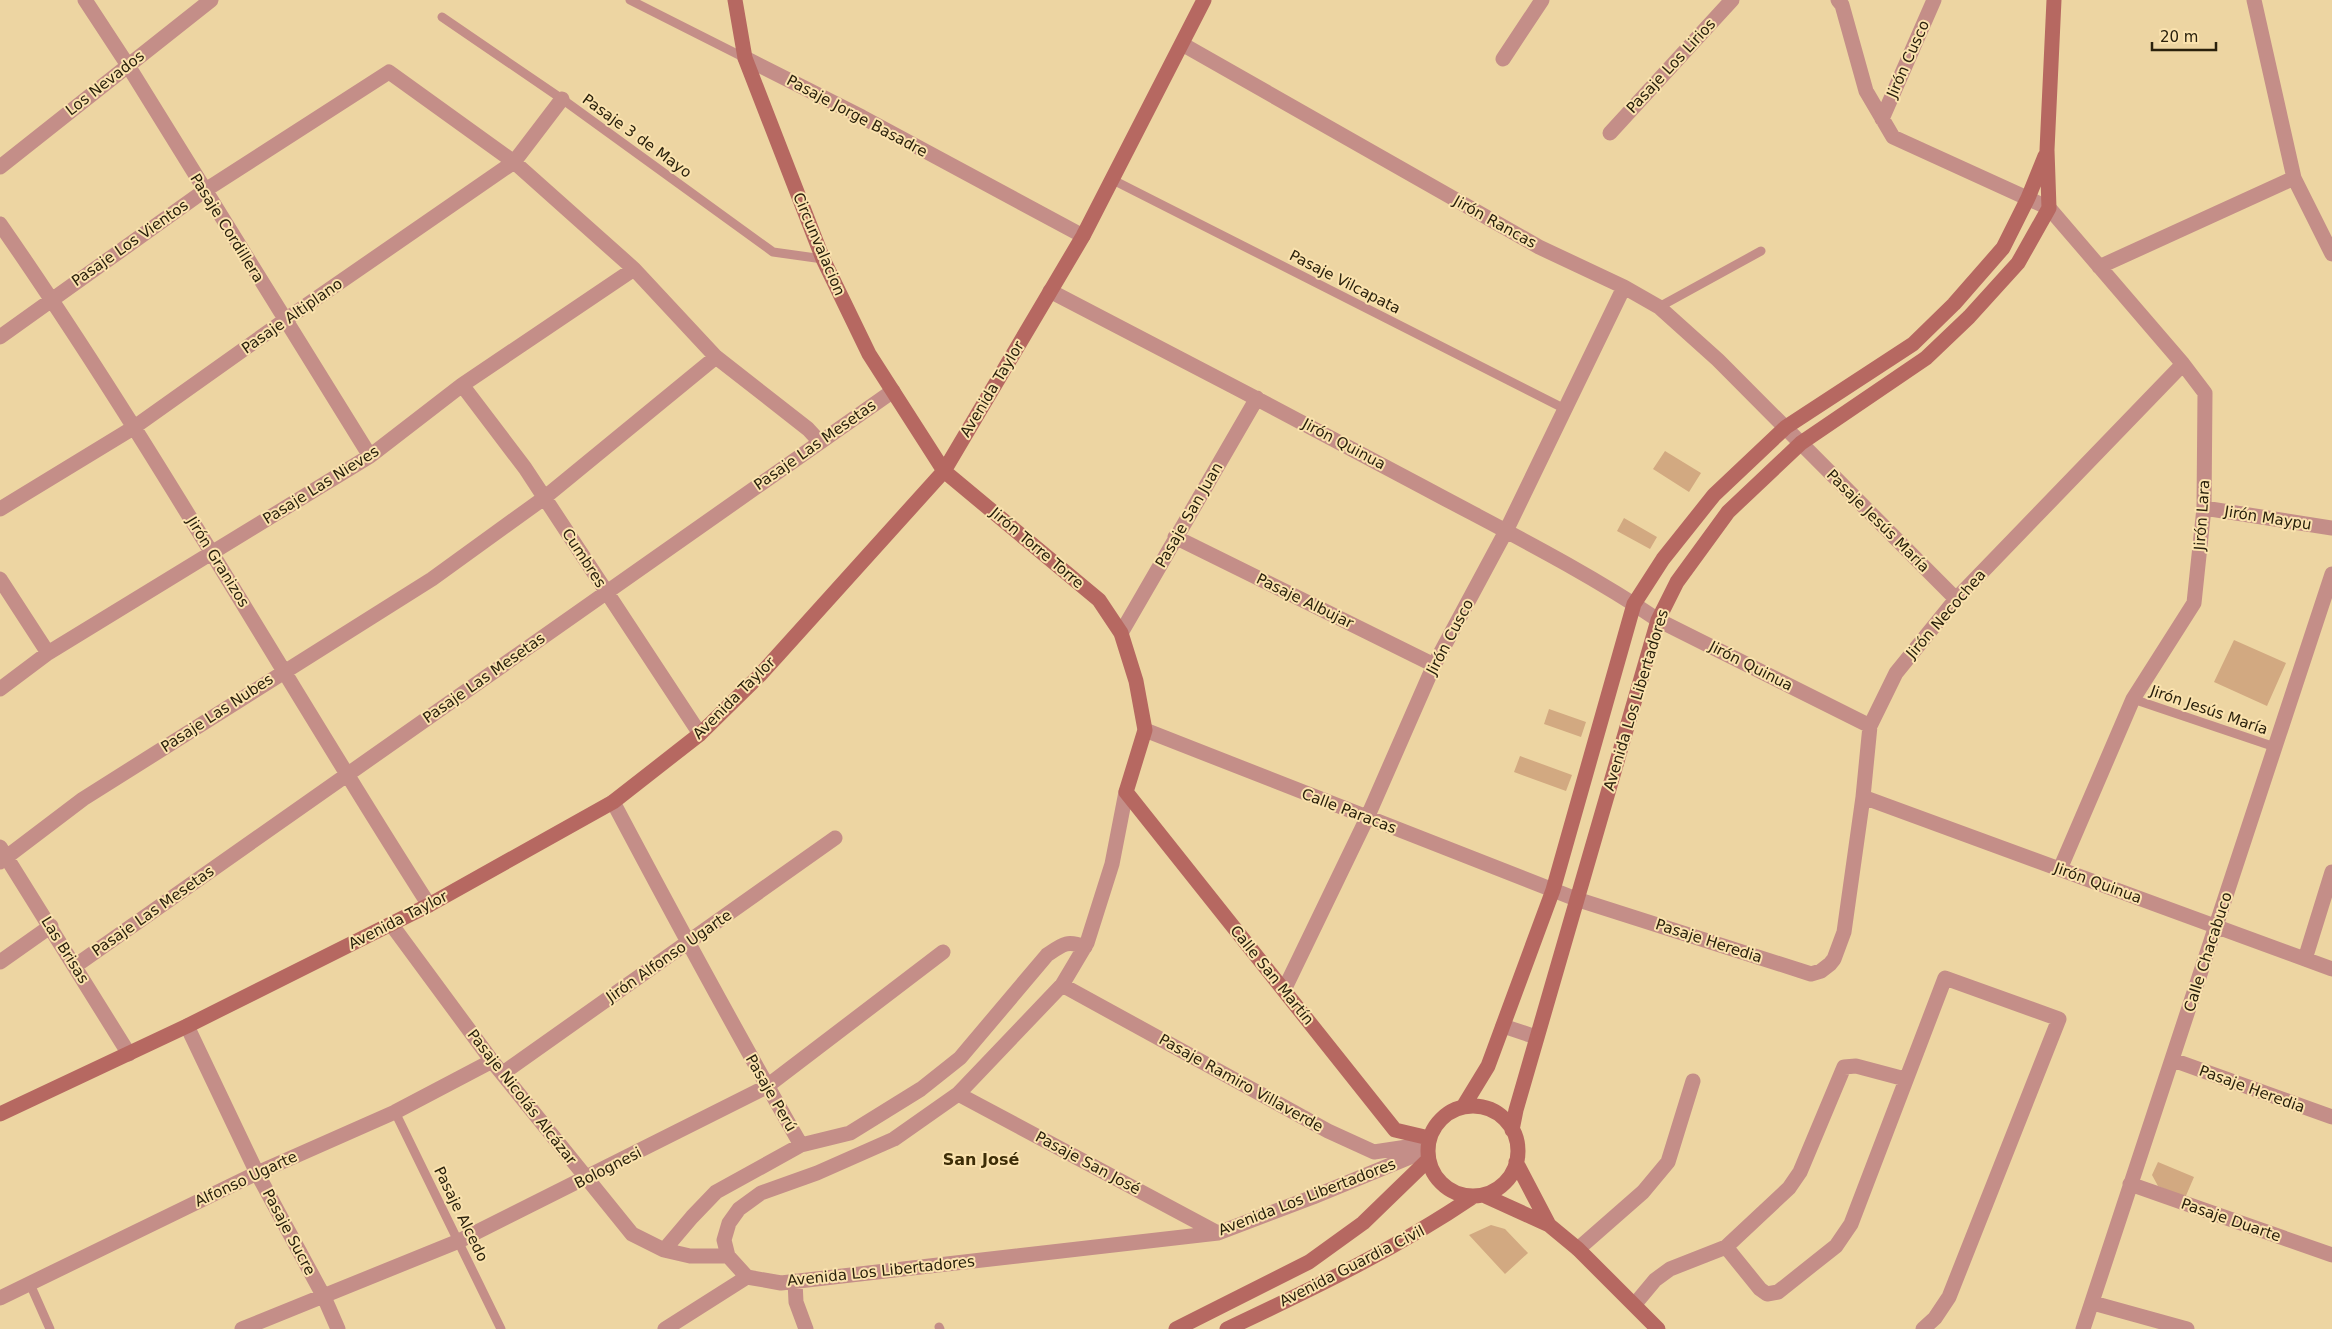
<svg xmlns="http://www.w3.org/2000/svg" width="2332" height="1329" viewBox="0 0 2332 1329" font-family="'DejaVu Sans',sans-serif">
	<style>
		.building { fill: #d2a981 }
		.lines { fill: none; stroke-linecap: round; stroke-linejoin: round }
		.lane { stroke: #c48e88; stroke-width: 9 }
		.street { stroke: #c48e88; stroke-width: 15 }
		.secondary { stroke: #b66861; stroke-width: 15 }
		.labels { text-anchor: middle; dominant-baseline: central; stroke-width: 4; stroke-linejoin: round; paint-order: stroke }
		.street-label { font-size: 15px; fill: #2a210c; stroke: #fae2ae }
		.neighbourhood-label { font-size: 16px; font-weight: bold; fill: #3d2d07; stroke: #fae2ae }
	</style>
	<rect width="100%" height="100%" fill="#edd5a2"/>
	<path class="building" d="M1665,451L1701,473L1689,492L1653,469Z
		M1624,518L1657,537L1650,549L1617,531Z
		M2234,640L2286,663L2267,706L2214,682Z
		M1549,709L1586,722L1581,737L1544,724Z
		M1520,756L1572,775L1566,791L1514,772Z
		M2158,1162L2194,1177L2185,1198L2158,1186L2152,1175Z
		M1491,1225L1505,1229L1528,1253L1505,1274L1469,1235Z"/>
	<g class="lines">
		<path class="lane" d="M630,0L745,58
			M442,17L562,99L773,252L823,259
			M1113,180L1565,409
			M1659,307L1761,251
			M2133,699L2275,747
			M395,1112L501,1329
			M30,1284L50,1329
			M939,1327L940,1329"/>
		<path class="street" d="M85,0L127,64L370,456
			M1838,0L1842,5L1866,91L1893,137L2049,208L2183,364L2205,393L2204,508L2194,603L2133,699L2060,869
			M2254,0L2294,178L2332,254
			M1182,44L1539,247L1624,287L1659,307L1718,360L1956,599
			M745,58L862,117L1083,236
			M1503,59L1542,0
			M1882,119L1934,0
			M1610,133L1732,0
			M0,167L211,0
			M0,224C153,444 284,679 429,905
			M2099,267L2294,178
			M1050,291C1176,356 1300,421 1425,488C1503,530 1584,570 1658,620L1870,726
			M0,337L204,191L389,72L514,162L634,269L716,357L808,429L820,442
			M462,385L525,468L700,734
			M2204,508L2332,528
			M0,509L133,428L285,320L514,162L562,99
			M1175,537L1434,665
			M0,579L48,653
			M1121,633L1257,398
			M0,689L48,653L370,456L462,385L634,269
			M1145,730L1576,899L1811,974L1821,971L1830,964L1834,959L1844,932L1863,797L1870,726L1896,673L1956,599L2183,364
			M1126,792L1112,864L1087,943L1062,985L958,1094L894,1139L817,1173L761,1193L739,1209L729,1223L724,1240L728,1256L747,1277L781,1283L1218,1233L1313,1197L1427,1150
			M1863,797L2332,969
			M613,802C674,917 736,1032 801,1145L850,1133L921,1089L960,1058L1047,955C1063,944 1067,940 1085,947
			M0,847L129,1054
			M0,862L83,799L432,579L544,498L716,357
			M391,924L492,1061L632,1234L664,1250L690,1256H728
			M2305,959L2332,872
			M0,962L51,926
			M75,966L893,391
			M1062,985L1328,1131L1374,1152L1427,1144
			M1284,990L1367,818L1434,665L1506,531L1624,287
			M187,1026L257,1173L324,1297L338,1329
			M1503,1026L1536,1037
			M2173,1060L2332,1117
			M503,1073L835,838
			M958,1094L1218,1233
			M2130,1184L2332,1255
			M1726,1247L1760,1289L1767,1294L1778,1292L1836,1246L1851,1224L1945,978L2059,1019L1949,1297L1935,1318L1923,1329
			M1578,1249L1643,1192L1668,1162L1693,1081
			M664,1250L692,1217L716,1192L801,1145
			M795,1281L796,1302L806,1329
			M0,1298L257,1173L395,1112L492,1061
			M2093,1303L2187,1329
			M1635,1304L1655,1280L1670,1269L1726,1247L1789,1188L1800,1172L1844,1067L1856,1066L1905,1079
			M242,1329L459,1241L766,1087L943,952
			M665,1329L747,1277
			M2083,1329L2332,574"/>
		<path class="secondary" d="M735,0L745,58L823,259L869,354L944,471L1099,600L1121,633L1136,681L1145,730L1126,792L1395,1130L1429,1138
			M1428 1151a45 45 0 1 1 90 0a45 45 0 1 1-90 0Z
			M1463,1107L1488,1066L1553,890L1634,604L1663,559L1714,495L1786,427L1913,344L1954,304L2003,248L2028,198L2045,156
			M0,1114L187,1026L429,905L613,802L700,734L760,675L944,471L1083,236L1204,0
			M1512,1130L1516,1110L1658,620L1677,582L1728,512L1801,443L1926,358L1969,317L2018,263L2049,208L2047,150L2054,0
			M1516,1162L1549,1225
			M1483,1195L1549,1225L1578,1249L1658,1329
			M1176,1329L1309,1262L1363,1223L1428,1160
			M1227,1329C1312,1289 1396,1249 1474,1196"/>
	</g>
	<g class="labels">
		<g class="street-label">
			<text transform="translate(1908 59) rotate(-66)">Jirón Cusco</text>
			<text transform="translate(1671 66) rotate(-47)">Pasaje Los Lirios</text>
			<text transform="translate(105 83) rotate(-38)">Los Nevados</text>
			<text transform="translate(857 116) rotate(28)">Pasaje Jorge Basadre</text>
			<text transform="translate(637 136) rotate(36)">Pasaje 3 de Mayo</text>
			<text transform="translate(1495 222) rotate(29)">Jirón Rancas</text>
			<text transform="translate(227 228) rotate(58)">Pasaje Cordillera</text>
			<text transform="translate(130 243) rotate(-35)">Pasaje Los Vientos</text>
			<text transform="translate(819 244) rotate(67)">Circunvalacion</text>
			<text transform="translate(1345 282) rotate(27)">Pasaje Vilcapata</text>
			<text transform="translate(292 316) rotate(-35)">Pasaje Altiplano</text>
			<text transform="translate(992 389) rotate(-59)">Avenida Taylor</text>
			<text transform="translate(1344 444) rotate(28)">Jirón Quinua</text>
			<text transform="translate(815 445) rotate(-35)">Pasaje Las Mesetas</text>
			<text transform="translate(321 485) rotate(-32)">Pasaje Las Nieves</text>
			<text transform="translate(1189 515) rotate(-60)">Pasaje San Juan</text>
			<text transform="translate(2202 515) rotate(-86)">Jirón Lara</text>
			<text transform="translate(2268 518) rotate(9)">Jirón Maypu</text>
			<text transform="translate(1878 521) rotate(45)">Pasaje Jesús María</text>
			<text transform="translate(1037 548) rotate(40)">Jirón Torre Torre</text>
			<text transform="translate(584 558) rotate(57)">Cumbres</text>
			<text transform="translate(218 562) rotate(58)">Jirón Granizos</text>
			<text transform="translate(1305 601) rotate(26)">Pasaje Albujar</text>
			<text transform="translate(1946 614) rotate(-49)">Jirón Necochea</text>
			<text transform="translate(1450 637) rotate(-62)">Jirón Cusco</text>
			<text transform="translate(1751 666) rotate(27)">Jirón Quinua</text>
			<text transform="translate(484 678) rotate(-35)">Pasaje Las Mesetas</text>
			<text transform="translate(734 698) rotate(-45)">Avenida Taylor</text>
			<text transform="translate(1636 700) rotate(-73)">Avenida Los Libertadores</text>
			<text transform="translate(2209 710) rotate(19)">Jirón Jesús María</text>
			<text transform="translate(217 713) rotate(-33)">Pasaje Las Nubes</text>
			<text transform="translate(1349 811) rotate(21)">Calle Paracas</text>
			<text transform="translate(2098 883) rotate(20)">Jirón Quinua</text>
			<text transform="translate(153 911) rotate(-35)">Pasaje Las Mesetas</text>
			<text transform="translate(398 920) rotate(-27)">Avenida Taylor</text>
			<text transform="translate(1709 941) rotate(18)">Pasaje Heredia</text>
			<text transform="translate(65 950) rotate(58)">Las Brisas</text>
			<text transform="translate(2208 952) rotate(-72)">Calle Chacabuco</text>
			<text transform="translate(669 956) rotate(-35)">Jirón Alfonso Ugarte</text>
			<text transform="translate(1272 975) rotate(51)">Calle San Martín</text>
			<text transform="translate(1241 1083) rotate(29)">Pasaje Ramiro Villaverde</text>
			<text transform="translate(2252 1089) rotate(20)">Pasaje Heredia</text>
			<text transform="translate(771 1093) rotate(60)">Pasaje Perú</text>
			<text transform="translate(522 1097) rotate(52)">Pasaje Nicolás Alcázar</text>
			<text transform="translate(1088 1163) rotate(28)">Pasaje San José</text>
			<text transform="translate(608 1168) rotate(-27)">Bolognesi</text>
			<text transform="translate(246 1179) rotate(-25)">Alfonso Ugarte</text>
			<text transform="translate(1307 1197) rotate(-21)">Avenida Los Libertadores</text>
			<text transform="translate(461 1214) rotate(64)">Pasaje Alcedo</text>
			<text transform="translate(2231 1220) rotate(19)">Pasaje Duarte</text>
			<text transform="translate(289 1232) rotate(62)">Pasaje Sucre</text>
			<text transform="translate(1352 1266) rotate(-27)">Avenida Guardia Civil</text>
			<text transform="translate(881 1271) rotate(-6)">Avenida Los Libertadores</text>
		</g>
		<g class="neighbourhood-label">
			<text x="981" y="1159">San José</text>
		</g>
	</g>
	<path d="M2152 42v8h64v-8" fill="none" stroke="#2a210c" stroke-width="2.5"/>
	<text x="2160" y="42" font-size="15" fill="#2a210c" stroke="#fae2ae" stroke-width="4" paint-order="stroke">20 m</text>
</svg>
